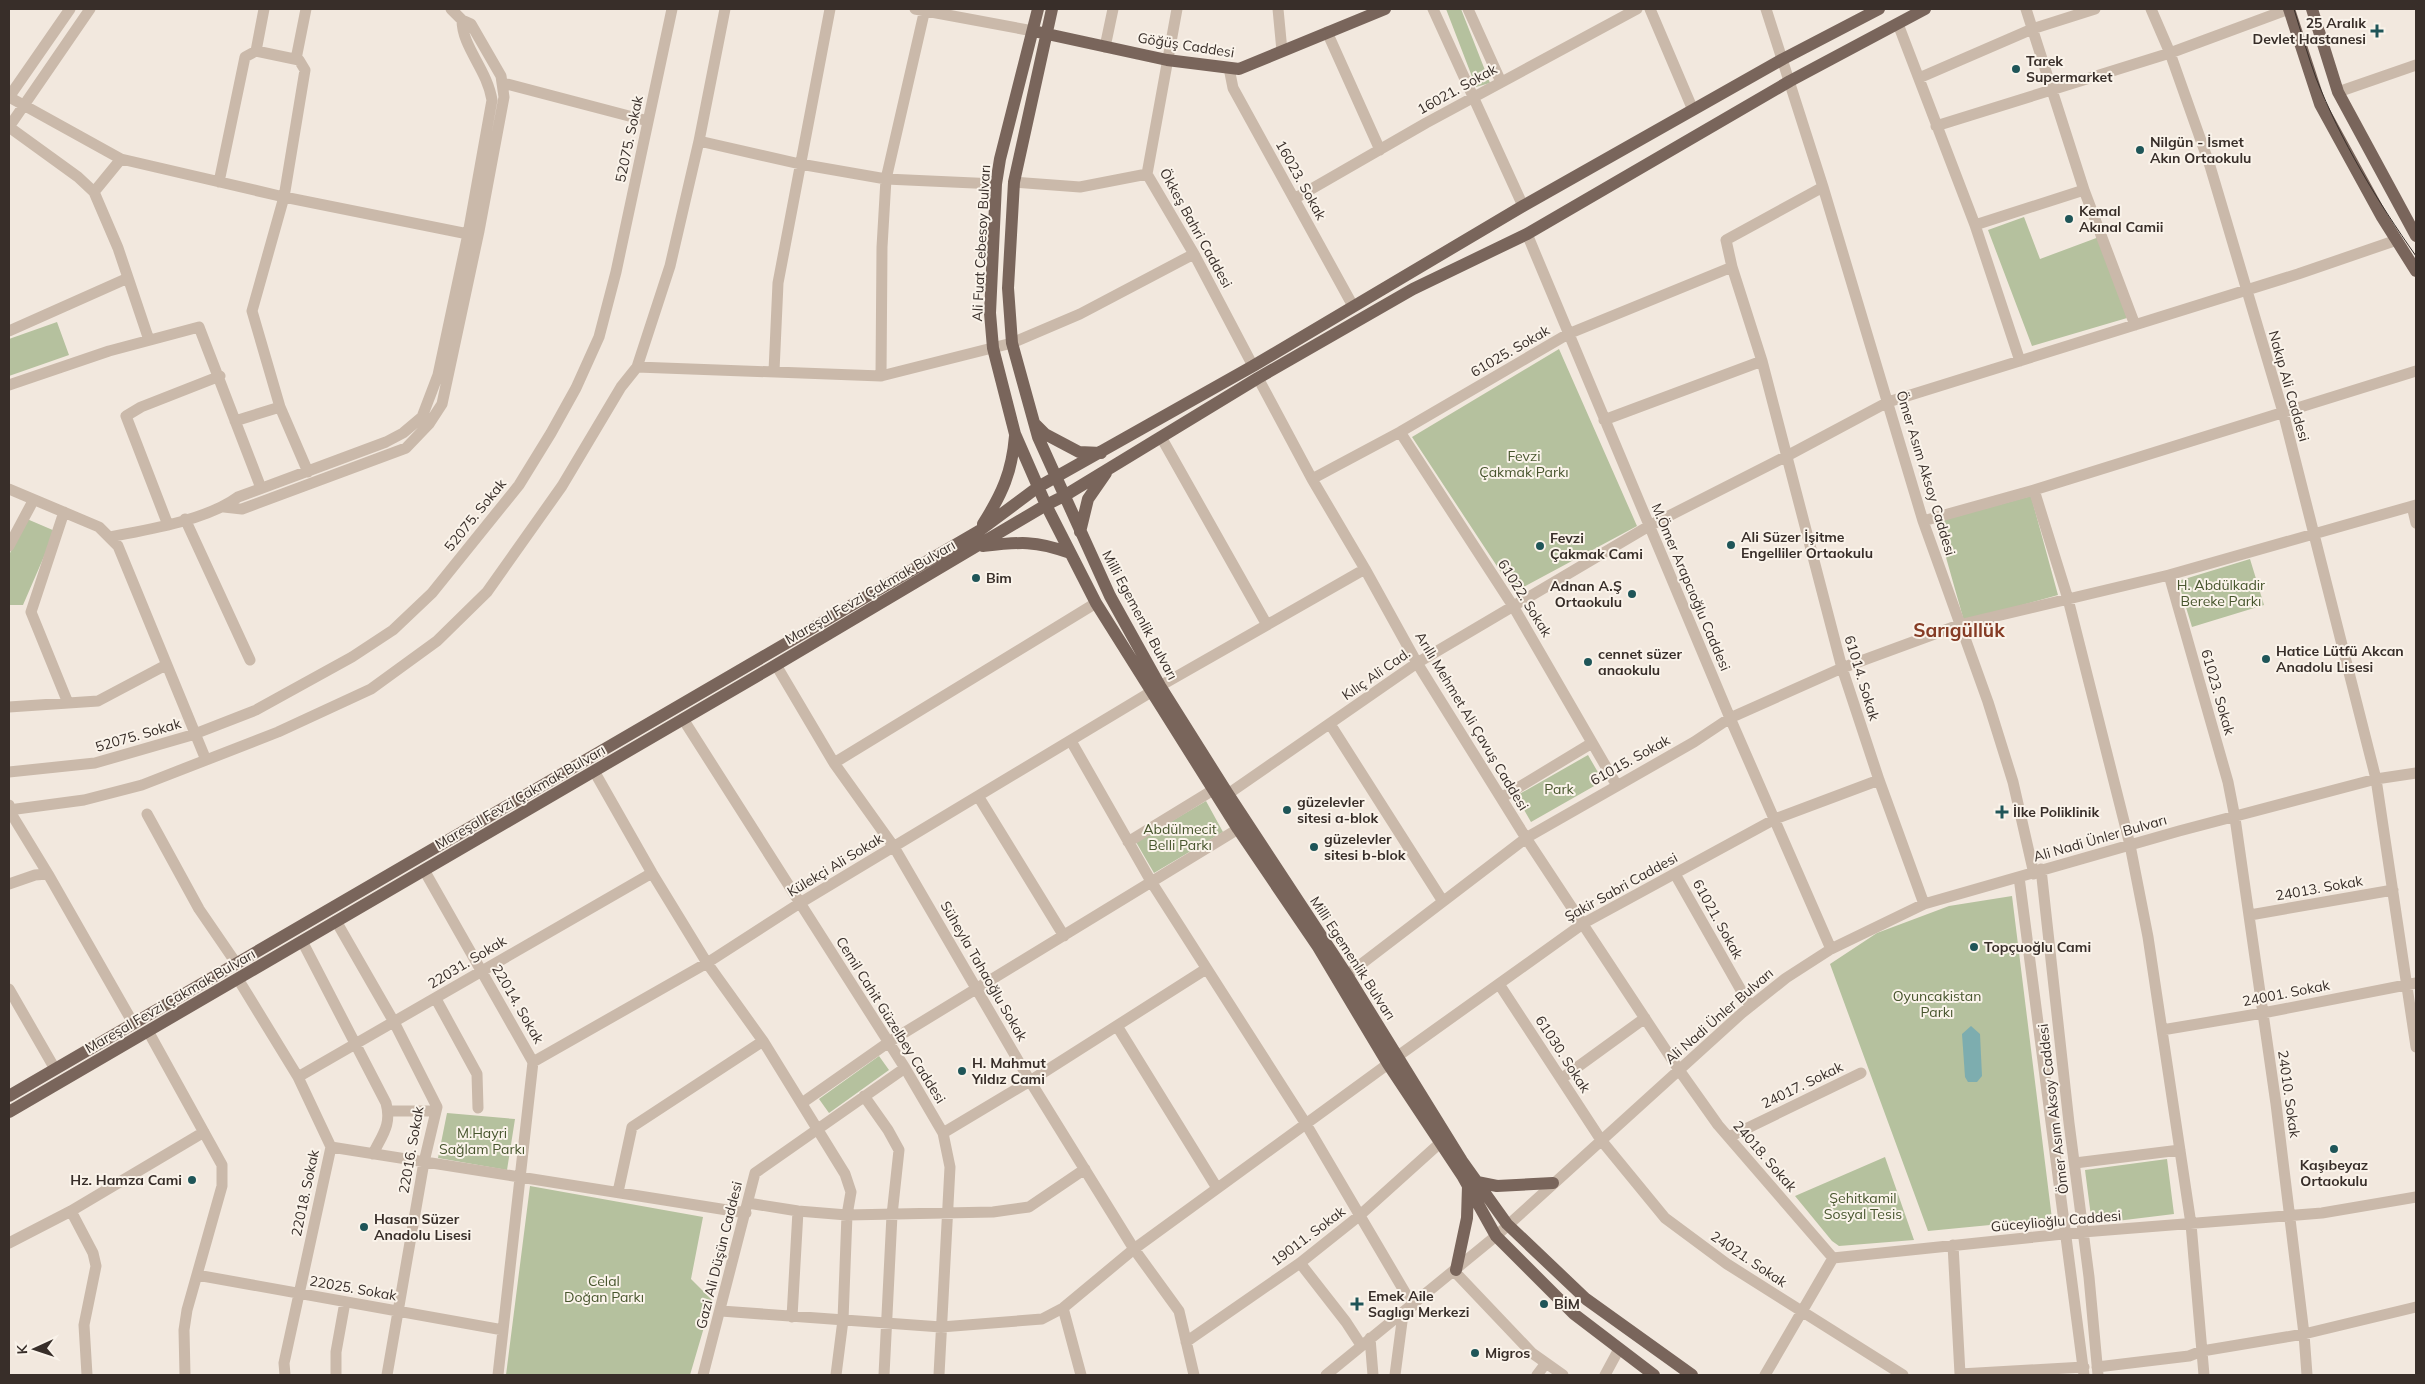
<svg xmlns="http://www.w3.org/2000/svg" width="2425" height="1384" viewBox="0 0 2425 1384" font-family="Mulish,sans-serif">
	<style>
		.green { fill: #b5c19e }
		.water { fill: #7dadaf }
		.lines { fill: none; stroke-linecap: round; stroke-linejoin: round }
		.minor { stroke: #cab9aa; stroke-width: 11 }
		.major { stroke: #79655b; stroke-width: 12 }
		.tram { stroke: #382e29; stroke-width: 1 }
		.poi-dot { fill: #1f5558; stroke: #faf3ea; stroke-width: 2 }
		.labels { text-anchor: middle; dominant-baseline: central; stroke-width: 4; stroke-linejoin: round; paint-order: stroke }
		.poi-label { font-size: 14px; font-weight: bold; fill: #382e29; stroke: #faf3ea; text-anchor: start }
		.street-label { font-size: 14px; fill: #382e29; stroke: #faf3ea }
		.park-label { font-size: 14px; fill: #47552d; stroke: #faf3ea }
		.district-label { font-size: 19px; font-weight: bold; fill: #853b24; stroke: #faf3ea }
	</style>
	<rect width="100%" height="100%" fill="#f2e8de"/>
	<path class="green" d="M1446,9H1461L1490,83L1476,87Z
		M2024,217L2040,259L2099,237L2127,318L2032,346L1988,230Z
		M57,322L69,355L9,376V339Z
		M1559,349L1637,526L1514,592L1412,437Z
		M2031,496L2058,595L1964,621L1936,522Z
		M27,519L55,531L23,605H9V555Z
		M2250,559L2264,605L2192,627L2178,581Z
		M1588,755L1603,781L1531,822L1516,796Z
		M1206,801L1223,832L1154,873L1136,842Z
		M2012,896L2052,1219L1928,1231L1830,964L1877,933L1949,906Z
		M879,1056L889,1070L829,1113L819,1099Z
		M447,1113L515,1119L507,1170L438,1158Z
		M1885,1157L1914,1240L1839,1246L1832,1241L1795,1196Z
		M2167,1159L2174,1214L2092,1224L2085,1170Z
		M530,1186L703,1217L691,1279L712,1300L690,1375H506Z"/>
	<path class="water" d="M1971,1026L1980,1034L1982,1076L1977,1082H1968L1965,1077L1962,1034Z"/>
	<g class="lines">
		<path class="minor" d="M915,9L1033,31
			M1177,9L1147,174L1194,254L1253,366
			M1278,9L1282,51
			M1433,9L1523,206
			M1468,9L1501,82
			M1650,9L1693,110
			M1766,9L1823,187L1923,521L1988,702L2013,782L2034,874
			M2026,9L2084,190L2135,325
			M2151,9L2170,53L2210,166L2283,412L2376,779L2416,1047
			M1898,24L1975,225L2020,361
			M1327,32L1380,150
			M1105,47L1113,9
			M256,51L264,9
			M296,59L306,9
			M1229,68L1233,88L1353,306
			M1919,78L2032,29L2095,9
			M503,83L648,121
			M2338,92L2416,65
			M9,97L121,159L284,197L468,234
			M9,97L70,9
			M1936,126L2170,53L2289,9
			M9,127L78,177L94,192L118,248L149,340
			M9,127L90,9
			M699,141L800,164L886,179L996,184
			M219,182L245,57L256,51L299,60L305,70L284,197L252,311L280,407L308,472
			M1014,182L1080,187L1147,174
			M1823,187L1726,240L1732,267L1762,361L1842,668L1879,780L1924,904
			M94,192L121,159
			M1294,199L1426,123L1637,9
			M1975,225L2084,190
			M1527,234L1730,718L1831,949
			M9,331L128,278
			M637,367L881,376L1012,343L1080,314L1194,254
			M774,371L778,283L830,9
			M881,376L882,247L886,179L925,9
			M1258,378L1312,479L1365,569L1417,663L1526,838L1679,1070L1718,1125L1833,1258
			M9,385L109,351L199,327L261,488
			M1604,420L1762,361
			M235,421L280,407
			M1400,432L1513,606L1616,784
			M1161,437L1267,625
			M1312,479L1400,432L1568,334L1732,267
			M9,489L99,527L118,546L206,760
			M2034,490L2068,599L2130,845L2148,937L2191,1224L2204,1375
			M2412,506L2416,523
			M224,507L242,509L406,448L429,424L442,404L479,231L504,97L501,76L471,24L462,20L451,9
			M64,512L31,612L68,703
			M185,519L250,660
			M1923,521L2034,490L2416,371
			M168,525L126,416L141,407L220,376
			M109,537C147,530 207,520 238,497L386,442L403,433L422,417L438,375L468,234L492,100C487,69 462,47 462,20
			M9,546L33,501
			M2169,575L2228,782L2235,818L2276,1104L2304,1334L2307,1375
			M776,665L834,763L894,847L1030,1081L1134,1249L1179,1311L1194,1375
			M1160,686L1365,569
			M9,707L98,701L166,665
			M683,719L905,1068L943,1133L950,1167L939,1375
			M1330,724L1442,900
			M1071,741L1152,883L1306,1124L1413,1306
			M834,763L1096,603
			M594,771L652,873L707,963L763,1041L845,1174L851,1192L847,1215L843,1320L836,1375
			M9,772L95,763L192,735L256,710L352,657L393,630L432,593L519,485L551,433L576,388L599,337L616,272L672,9
			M1228,794L1417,663L1649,526L1785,457L1888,402L2298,274L2397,240
			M978,796L1064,936
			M1501,798L1592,743
			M9,805V810L48,874
			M9,810L84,800L142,785L278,732L371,689L437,641L487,592L562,486L621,387L637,367L670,266L699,141L725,9
			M147,814L199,909L236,963
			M1128,842L1213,790
			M2041,869L2069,1123L2089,1277L2098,1375
			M424,870L533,1062L498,1375
			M1675,874L1750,1006
			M2019,877L2084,1375
			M9,884L35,875L48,874L133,1023
			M2250,915L2393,890
			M336,921L394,1022L437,1107L424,1162L387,1375
			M302,941L386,1103C392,1125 382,1135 373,1154
			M1347,975L1526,838L1694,742L1730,718L1842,668L1959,625L2169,575L2416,505
			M238,979L298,1077L331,1147L284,1363L285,1375
			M1499,984L1601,1140L1665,1218L1727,1264L1903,1375
			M9,989L55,1069
			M436,999L477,1074L478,1108
			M1117,1026L1217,1188
			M2162,1030L2263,1013L2416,983
			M148,1031L222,1165V1186L187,1310L184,1330L185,1375
			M1398,1056L1584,923L1775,819L1879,780
			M533,1062L707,963L800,903L1151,692
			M298,1077L652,873
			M1561,1079L1645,1018
			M864,1096L888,1130L899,1150L892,1215L884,1375
			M802,1103L889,1042L1238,829
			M388,1111H436
			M943,1133L1030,1081L1206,969
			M1729,1137L1861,1073
			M331,1147L746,1213
			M2075,1163L2180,1150
			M618,1192L632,1127L763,1041
			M748,1203L798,1211L847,1215L993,1212L1029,1207L1085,1169
			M71,1211L93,1253L96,1266L84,1325L87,1375
			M9,1243L71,1211L204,1132
			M1953,1245L1960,1374L2084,1367
			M1300,1263L1346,1322L1361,1345
			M1454,1271L1532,1353L1563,1375
			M197,1275L503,1330
			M1063,1308L1081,1375
			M721,1311L941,1327L1042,1319L1063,1308L1134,1249L1388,1064
			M792,1317L798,1211
			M1370,1338L1373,1375
			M1186,1342L1300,1263L1359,1216L1440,1143
			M2097,1367L2189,1356L2202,1351L2304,1334L2416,1307
			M336,1375V1352L345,1302
			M703,1375L755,1173L905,1068
			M1326,1375L1496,1236L1742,1013L1786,978L1831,949L1924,904L2179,831L2376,779L2416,773
			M1395,1375L1403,1314
			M1537,1375L1546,1363
			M1605,1375L1619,1349
			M1765,1375L1833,1258L2083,1232L2322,1213L2416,1197"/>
		<path class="major" d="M1038,9L1000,159L996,184L990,313L993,348L1015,434L1046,505L1096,603L1238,829L1318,947L1388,1064L1463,1177L1496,1236L1574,1314L1654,1375
			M1052,9L1014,182L1008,288L1012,343L1038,437L1110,596L1160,686L1228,794L1347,975L1462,1161L1507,1224L1586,1299L1692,1375
			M2289,9L2320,104L2382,217L2416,271
			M2312,9L2338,92L2416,236
			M1038,32L1167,60L1239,69L1385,9
			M1035,424L1045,434L1079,452L1101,453
			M983,524C1002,494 1012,472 1015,436
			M1080,532L1088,499L1106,473
			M983,546C1019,542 1035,540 1070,553
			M9,1096L979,531L1038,487L1253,366L1523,206L1783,59L1879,9
			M9,1112L776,665L1046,505L1064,496L1258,378L1413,289L1527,234L1790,81L1925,9
			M1477,1182L1497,1186L1553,1183
			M1456,1270L1467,1218L1468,1186"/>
		<path class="tram" d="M2294,9C2301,32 2308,56 2316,78C2341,141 2377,201 2416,256"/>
	</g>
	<g class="poi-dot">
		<path d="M2374.5 23.5h5v5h5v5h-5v5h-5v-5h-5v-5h5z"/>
		<circle cx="2016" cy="69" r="5"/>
		<circle cx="2140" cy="150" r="5"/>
		<circle cx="2069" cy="219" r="5"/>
		<circle cx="1731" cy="545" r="5"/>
		<circle cx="1540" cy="546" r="5"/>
		<circle cx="976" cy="578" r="5"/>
		<circle cx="1632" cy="594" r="5"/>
		<circle cx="2266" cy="659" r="5"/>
		<circle cx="1588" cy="662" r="5"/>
		<circle cx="1287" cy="810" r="5"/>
		<path d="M1999.5 804.5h5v5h5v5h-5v5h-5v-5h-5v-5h5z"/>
		<circle cx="1314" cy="847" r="5"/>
		<circle cx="1974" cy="947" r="5"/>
		<circle cx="962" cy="1071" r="5"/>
		<circle cx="2334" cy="1149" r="5"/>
		<circle cx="192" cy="1180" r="5"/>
		<circle cx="364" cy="1227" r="5"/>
		<path d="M1354.5 1296.5h5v5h5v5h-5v5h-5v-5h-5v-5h5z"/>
		<circle cx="1544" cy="1304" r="5"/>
		<circle cx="1475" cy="1353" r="5"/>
	</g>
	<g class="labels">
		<g class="poi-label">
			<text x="2366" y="23" text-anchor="end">25 Aralık<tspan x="2366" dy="16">Devlet Hastanesi</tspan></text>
			<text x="2026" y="61">Tarek<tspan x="2026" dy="16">Supermarket</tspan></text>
			<text x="2150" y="142">Nilgün - İsmet<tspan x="2150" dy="16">Akın Ortaokulu</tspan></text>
			<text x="2079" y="211">Kemal<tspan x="2079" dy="16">Akınal Camii</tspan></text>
			<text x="1741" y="537">Ali Süzer İşitme<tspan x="1741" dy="16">Engelliler Ortaokulu</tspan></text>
			<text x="1550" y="538">Fevzi<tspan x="1550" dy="16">Çakmak Cami</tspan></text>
			<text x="986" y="578">Bim</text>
			<text x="1622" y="586" text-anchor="end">Adnan A.Ş<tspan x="1622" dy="16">Ortaokulu</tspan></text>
			<text x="2276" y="651">Hatice Lütfü Akcan<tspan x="2276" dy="16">Anadolu Lisesi</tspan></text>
			<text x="1598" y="654">cennet süzer<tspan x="1598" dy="16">anaokulu</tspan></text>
			<text x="1297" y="802">güzelevler<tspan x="1297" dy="16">sitesi a-blok</tspan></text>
			<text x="2013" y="812">İlke Poliklinik</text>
			<text x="1324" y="839">güzelevler<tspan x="1324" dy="16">sitesi b-blok</tspan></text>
			<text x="1984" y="947">Topçuoğlu Cami</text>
			<text x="972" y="1063">H. Mahmut<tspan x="972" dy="16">Yıldız Cami</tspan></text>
			<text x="2334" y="1165" text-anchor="middle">Kaşıbeyaz<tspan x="2334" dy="16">Ortaokulu</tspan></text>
			<text x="182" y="1180" text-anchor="end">Hz. Hamza Cami</text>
			<text x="374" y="1219">Hasan Süzer<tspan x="374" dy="16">Anadolu Lisesi</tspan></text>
			<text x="1368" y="1296">Emek Aile<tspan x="1368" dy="16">Saglıgı Merkezi</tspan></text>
			<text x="1554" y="1304">BİM</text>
			<text x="1485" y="1353">Migros</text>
		</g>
		<g class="street-label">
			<text transform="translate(1186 45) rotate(9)">Göğüş Caddesi</text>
			<text transform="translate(1457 89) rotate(-29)">16021. Sokak</text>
			<text transform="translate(629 139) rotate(-78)">52075. Sokak</text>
			<text transform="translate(1301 180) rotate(61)">16023. Sokak</text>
			<text transform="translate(1196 228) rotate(61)">Ökkeş Bahri Caddesi</text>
			<text transform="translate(981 243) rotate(-87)">Ali Fuat Cebesoy Bulvarı</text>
			<text transform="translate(1510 351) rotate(-30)">61025. Sokak</text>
			<text transform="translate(2289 386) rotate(74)">Nakıp Ali Caddesi</text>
			<text transform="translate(1926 473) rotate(73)">Ömer Asım Aksoy Caddesi</text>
			<text transform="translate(475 515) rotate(-51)">52075. Sokak</text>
			<text transform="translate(1691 587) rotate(67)">M.Ömer Arapcıoğlu Caddesi</text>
			<text transform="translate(870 592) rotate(-30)">Mareşal Fevzi Çakmak Bulvarı</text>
			<text transform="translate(1525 598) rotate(58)">61022. Sokak</text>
			<text transform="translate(1140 615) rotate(62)">Milli Egemenlik Bulvarı</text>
			<text transform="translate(1376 674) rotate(-35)">Kılıç Ali Cad.</text>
			<text transform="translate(1862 678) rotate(73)">61014. Sokak</text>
			<text transform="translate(2218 692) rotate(74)">61023. Sokak</text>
			<text transform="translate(1472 721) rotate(59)">Arıllı Mehmet Ali Çavuş Caddesi</text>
			<text transform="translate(138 735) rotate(-16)">52075. Sokak</text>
			<text transform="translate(1630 760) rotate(-29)">61015. Sokak</text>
			<text transform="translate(520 797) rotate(-30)">Mareşal Fevzi Çakmak Bulvarı</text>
			<text transform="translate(2100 838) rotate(-16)">Ali Nadi Ünler Bulvarı</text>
			<text transform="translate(835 865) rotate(-31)">Külekçi Ali Sokak</text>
			<text transform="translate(1621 887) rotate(-29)">Şakir Sabri Caddesi</text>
			<text transform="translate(2319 888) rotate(-10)">24013. Sokak</text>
			<text transform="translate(1718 919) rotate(61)">61021. Sokak</text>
			<text transform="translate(1353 958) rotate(57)">Milli Egemenlik Bulvarı</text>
			<text transform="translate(467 962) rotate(-31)">22031. Sokak</text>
			<text transform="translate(984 971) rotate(60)">Süheyla Tahaoğlu Sokak</text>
			<text transform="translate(2286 993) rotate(-11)">24001. Sokak</text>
			<text transform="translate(170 1001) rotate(-30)">Mareşal Fevzi Çakmak Bulvarı</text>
			<text transform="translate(518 1004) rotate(60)">22014. Sokak</text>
			<text transform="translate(1719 1016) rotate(-41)">Ali Nadi Ünler Bulvarı</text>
			<text transform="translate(891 1020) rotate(58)">Cemil Cahit Güzelbey Caddesi</text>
			<text transform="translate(1563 1054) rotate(57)">61030. Sokak</text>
			<text transform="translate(1802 1085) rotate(-26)">24017. Sokak</text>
			<text transform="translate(2289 1094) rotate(82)">24010. Sokak</text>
			<text transform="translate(2053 1109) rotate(-97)">Ömer Asım Aksoy Caddesi</text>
			<text transform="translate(411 1150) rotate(-80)">22016. Sokak</text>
			<text transform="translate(1765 1156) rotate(49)">24018. Sokak</text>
			<text transform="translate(305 1193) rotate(-78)">22018. Sokak</text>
			<text transform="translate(2056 1221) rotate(-5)">Güceylioğlu Caddesi</text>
			<text transform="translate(1308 1236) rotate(-37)">19011. Sokak</text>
			<text transform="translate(719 1255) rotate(-76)">Gazi Ali Düşün Caddesi</text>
			<text transform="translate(1749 1259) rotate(34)">24021. Sokak</text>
			<text transform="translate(353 1288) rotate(10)">22025. Sokak</text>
		</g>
		<g class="park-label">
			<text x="1524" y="456">Fevzi<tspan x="1524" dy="16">Çakmak Parkı</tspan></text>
			<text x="2221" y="585">H. Abdülkadir<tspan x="2221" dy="16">Bereke Parkı</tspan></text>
			<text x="1559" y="789">Park</text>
			<text x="1180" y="829">Abdülmecit<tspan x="1180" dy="16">Belli Parkı</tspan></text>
			<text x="1937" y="996">Oyuncakistan<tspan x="1937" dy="16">Parkı</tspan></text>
			<text x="482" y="1133">M.Hayri<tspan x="482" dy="16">Sağlam Parkı</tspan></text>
			<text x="1863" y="1198">Şehitkamil<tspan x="1863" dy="16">Sosyal Tesis</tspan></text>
			<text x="604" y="1281">Celal<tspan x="604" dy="16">Doğan Parkı</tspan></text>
		</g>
		<g class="district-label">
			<text x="1959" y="630">Sarıgüllük</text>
		</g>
	</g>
	<rect width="2425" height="1384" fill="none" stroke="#382e29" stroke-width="20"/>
	<g transform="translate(35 1349) rotate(267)" stroke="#faf3ea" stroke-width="4" paint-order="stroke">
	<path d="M0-4L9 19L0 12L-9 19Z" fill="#382e29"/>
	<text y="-8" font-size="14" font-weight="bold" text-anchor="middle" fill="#382e29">K</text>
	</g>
</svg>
